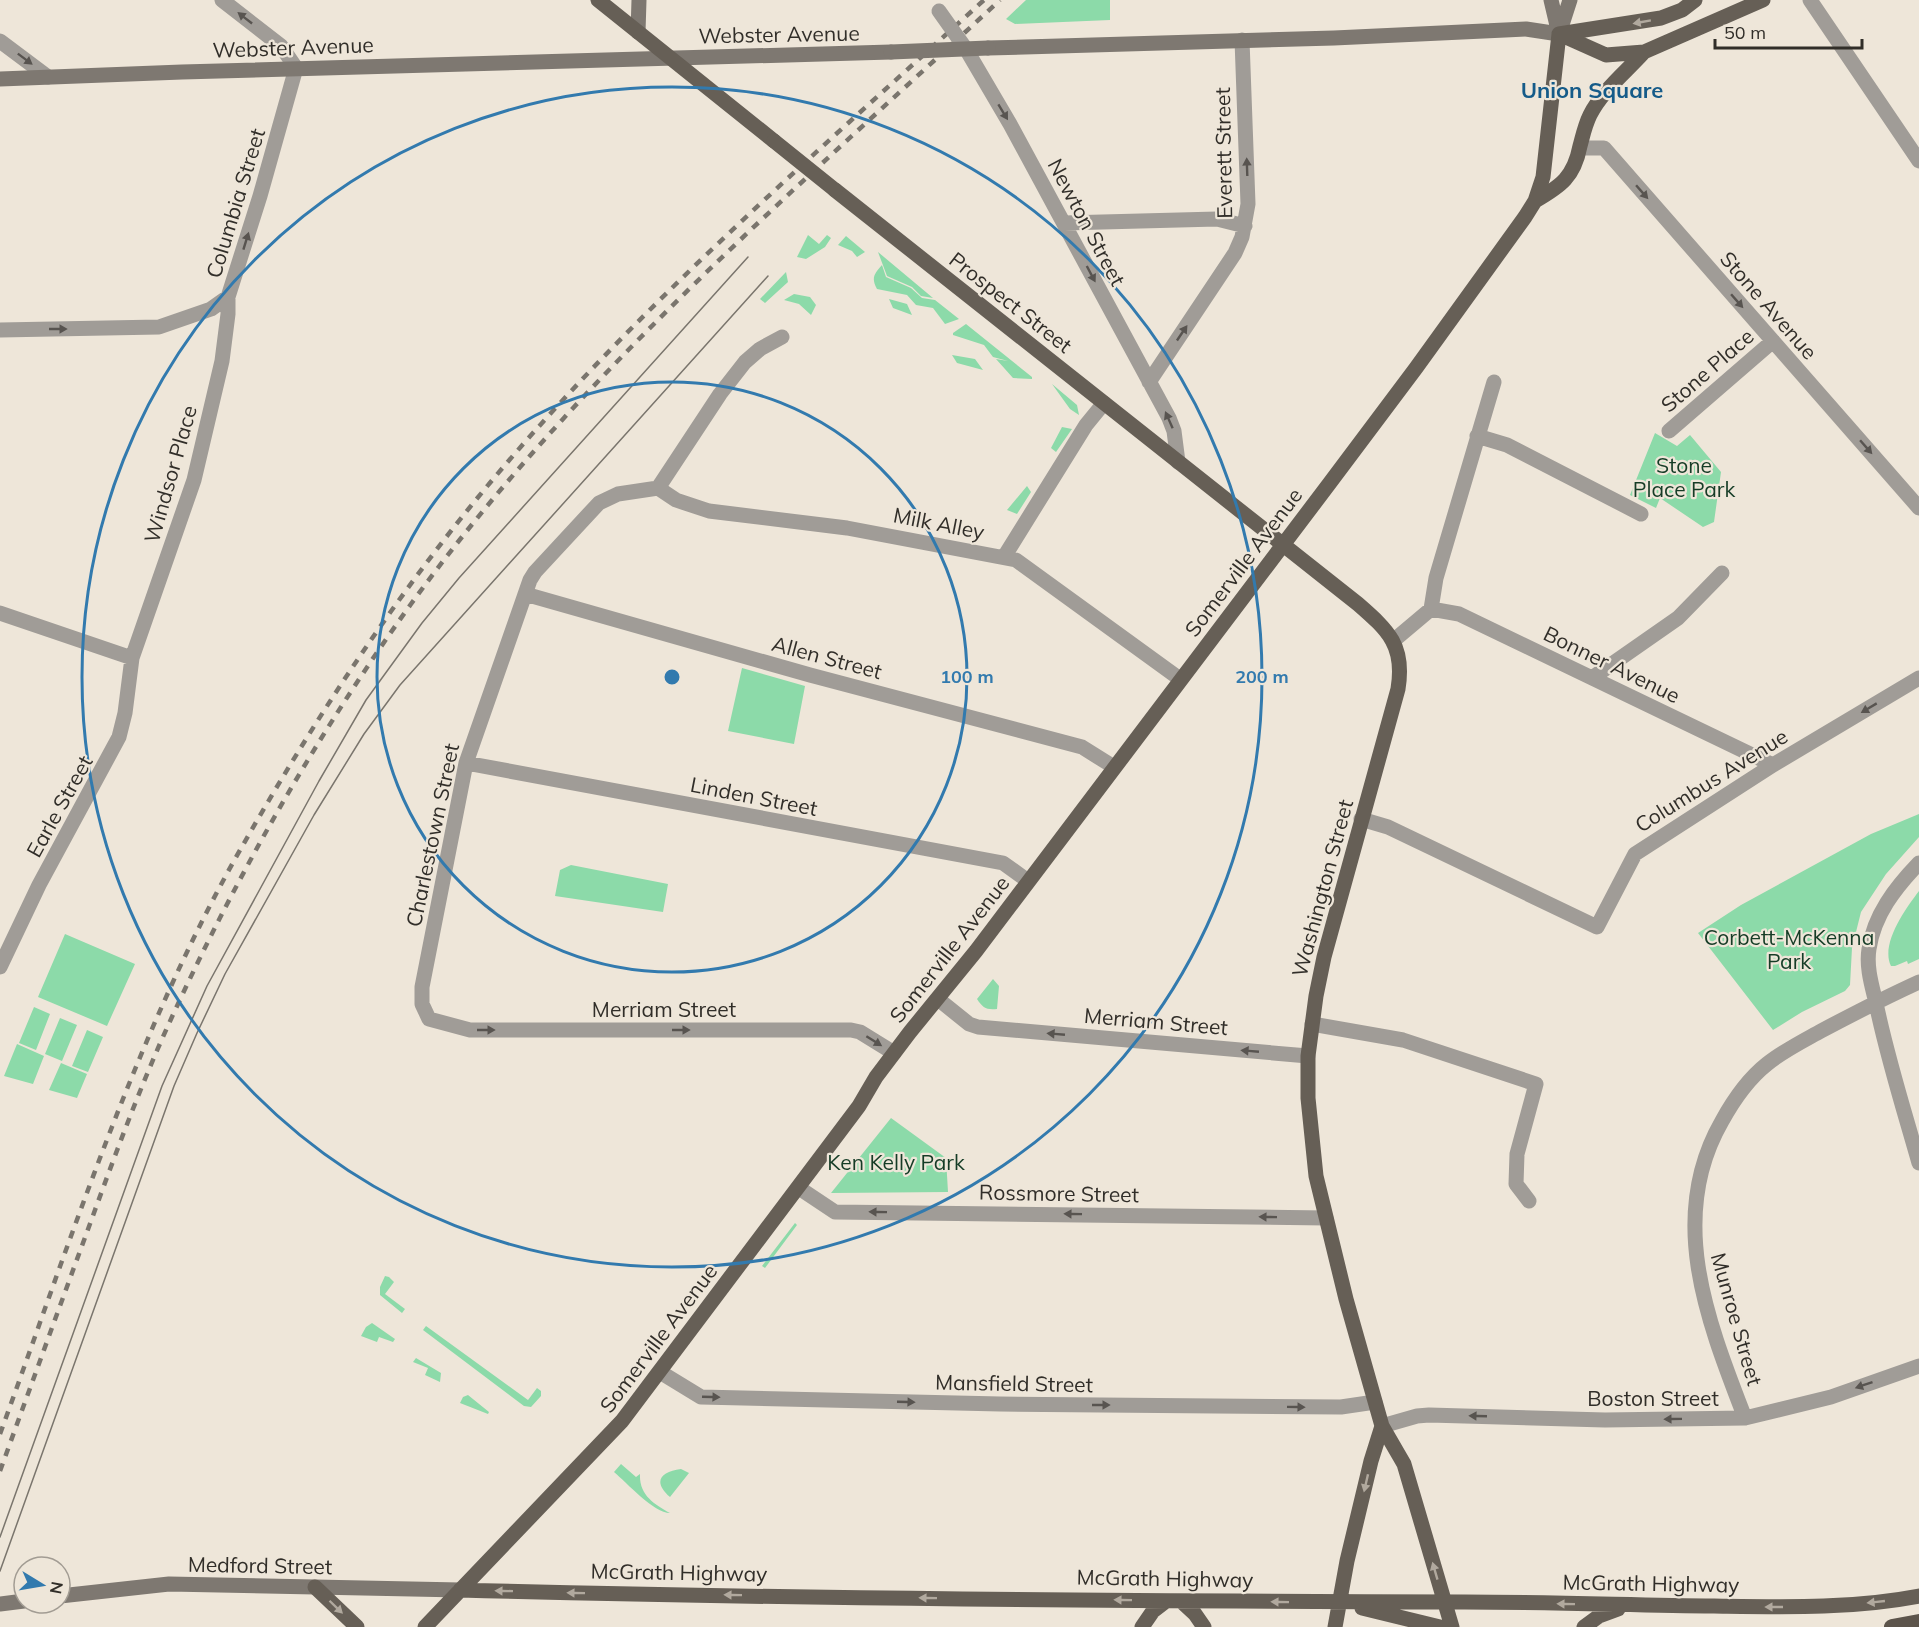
<svg xmlns="http://www.w3.org/2000/svg" width="1919" height="1627" viewBox="0 0 1919 1627" font-family="Mulish,sans-serif">
	<style>
		.green { fill: #8cdaa9 }
		.lines { fill: none; stroke-linecap: round; stroke-linejoin: round }
		.minor { stroke: #a09c97; stroke-width: 15 }
		.secondary { stroke: #7e7871; stroke-width: 15 }
		.primary { stroke: #665f56; stroke-width: 15 }
		.trunk { stroke: #5c544b; stroke-width: 16 }
		.tram { stroke: #7a756d; stroke-width: 1.5 }
		.rail { stroke: #7a756d; stroke-width: 4.5; stroke-dasharray: 8 8; stroke-linecap: butt }
		.tertiary-bridge { stroke: #a09c97; stroke-width: 15 }
		.secondary-bridge { stroke: #7e7871; stroke-width: 15 }
		.primary-bridge { stroke: #665f56; stroke-width: 15 }
		.oneway { fill: #585450 }
		.oneway2 { fill: #b1a99e }
		.ring { fill: none; stroke: #327aae; stroke-width: 3 }
		.labels { text-anchor: middle; dominant-baseline: central; stroke-width: 4.5; stroke-linejoin: round; paint-order: stroke }
		.street-label { font-size: 21px; fill: #312e29; stroke: #eee6d9 }
		.park-label { font-size: 21px; fill: #153c26; stroke: #eee6d9 }
		.neighbourhood-label { font-size: 22px; font-weight: bold; fill: #155b89; stroke: #eee6d9 }
		.centre { fill: #327aae; stroke: #eee6d9; stroke-width: 3 }
		.ring-label { font-size: 18px; text-anchor: middle; font-weight: bold; fill: #327aae; stroke: #eee6d9; stroke-width: 4.5; stroke-linejoin: round; paint-order: stroke }
	</style>
	<rect width="100%" height="100%" fill="#eee6d9"/>
	<path class="green" d="M1026,0H1110V20L1015,24L1006,19Z
		M808,235L819,244L827,235L831,238L825,247L806,259L797,257Z
		M846,236L865,252L857,257L852,251L838,245Z
		M878,252L933,298L921,296L912,287L887,276Z
		M882,265L886,277L911,288L922,298L935,300L959,319L945,324L933,308L916,305L907,295L877,289C871,278 874,274 882,265Z
		M786,272L788,282L765,303L760,299Z
		M794,294L810,297L816,305L811,315L799,304L784,300Z
		M889,299L907,304L912,315L893,308Z
		M966,324L1032,377V379L1013,378L996,359L1008,361L993,357L984,345L953,335V333Z
		M952,355L975,359L983,370L957,363Z
		M1052,384L1077,405L1079,415L1070,409Z
		M1062,427L1072,429L1056,452L1051,448Z
		M1655,433L1677,446L1690,435L1721,472L1714,522L1703,527L1660,498L1656,508L1630,495Z
		M1027,486L1031,492L1017,514L1007,510Z
		M742,668L805,686L794,744L728,731Z
		M1919,814V837L1886,874L1861,912L1852,948L1850,985L1845,991L1802,1012L1773,1030L1698,933L1741,905L1871,834Z
		M571,865L668,884L663,912L555,896L560,870Z
		M1919,891V959L1908,964L1907,961L1895,966H1891C1880,944 1906,908 1919,891Z
		M65,934L135,964L107,1026L38,997Z
		M993,979L999,986L997,1009C986,1010 983,1008 977,999Z
		M34,1007L50,1014L36,1050L19,1043Z
		M60,1018L77,1025L62,1061L45,1054Z
		M87,1030L103,1037L88,1072L72,1066Z
		M17,1044L44,1056L33,1084L4,1076Z
		M61,1063L87,1074L77,1098L49,1090Z
		M891,1118L946,1158L948,1192L831,1193Z
		M795,1223L797,1225L765,1268L762,1266Z
		M385,1276L389,1277L394,1282L385,1294L405,1309L402,1313L380,1295V1287Z
		M372,1323L395,1339L393,1342L379,1337L377,1342L361,1336L366,1327Z
		M426,1326L528,1400L537,1388L541,1391V1396L531,1407L524,1406L423,1330Z
		M416,1358L441,1373L440,1382L425,1375L428,1368L413,1362Z
		M468,1395L489,1412L488,1414L460,1403L463,1397Z
		M621,1464L636,1477L640,1474C639,1495 654,1504 670,1513C654,1513 627,1483 614,1472Z
		M681,1469L689,1473L670,1497C652,1481 661,1472 681,1469Z"/>
	<g class="lines">
		<path class="minor" d="M1810,0L1919,161
			M0,41L48,77
			M966,49L1010,124L1169,418L1174,431L1178,462
			M1580,148H1604L1919,508
			M1064,223L1217,219L1245,226
			M0,330L159,327L211,309L228,297L260,196L296,68L281,46L222,0
			M782,337L760,349L745,362L720,394L658,488L618,494L599,503L535,572L530,580L466,763L422,987V1004L429,1019L470,1030H851L860,1032L894,1053
			M1149,382L1235,253L1242,237L1248,204L1242,40
			M1669,431L1773,341
			M1477,436L1507,445L1641,514
			M658,488L676,500L709,511L847,528L1016,560L1180,679
			M1004,557L1086,425L1104,403
			M525,594L810,675L1082,747L1114,767
			M1431,609L1459,614L1773,765
			M0,613L132,658
			M1393,641L1431,609L1436,578L1494,382
			M1592,678L1678,618L1722,573
			M466,763L1003,863L1028,881
			M1361,819L1388,827L1597,927L1635,854L1773,765L1919,678
			M1919,863C1895,888 1874,915 1869,949C1866,967 1872,986 1876,1003C1887,1057 1904,1110 1919,1163
			M0,967L39,885L119,737L125,713L132,658L194,480L222,361L228,314V297
			M938,999L969,1024L978,1027L1308,1056
			M1312,1024L1403,1040L1536,1084L1517,1154L1516,1184L1529,1201
			M799,1188L835,1212L1326,1218
			M660,1372L701,1397L1000,1404L1341,1407L1375,1402
			M1745,1418C1708,1322 1666,1218 1722,1121C1733,1101 1748,1079 1767,1064C1783,1051 1803,1041 1821,1031C1853,1014 1886,997 1919,982
			M1382,1426L1417,1416L1429,1415L1605,1420L1745,1418L1831,1397L1919,1366"/>
		<path class="secondary" d="M1551,0L1559,34
			M638,32L639,0
			M1559,34L1570,0
			M988,48L1334,38L1505,30L1526,29L1559,34
			M0,79L182,72L891,52
			M60,1596L169,1584L460,1590
			M0,1604L24,1601"/>
		<path class="primary" d="M598,0L774,141
			M1559,34L1606,55L1644,52L1763,0
			M1559,34L1661,18L1682,10L1695,0
			M835,190L1358,604C1389,631 1405,646 1398,689L1324,957L1316,996L1308,1056V1098L1316,1176L1346,1299L1382,1426L1404,1464L1452,1627
			M1535,201C1561,186 1574,177 1580,146C1583,135 1585,125 1590,115C1602,91 1626,72 1644,52
			M315,1587L357,1627
			M460,1590C795,1599 1130,1601 1465,1602C1548,1602 1631,1605 1714,1606C1783,1607 1852,1609 1919,1596
			M1181,1601L1195,1614L1204,1627
			M1362,1608L1440,1627
			M425,1627L622,1421L859,1106L876,1077L910,1032L976,951L1329,484L1416,368L1525,217L1535,201L1543,177L1559,34
			M1142,1627L1153,1611L1166,1601
			M1335,1627L1347,1561L1371,1461L1382,1426
			M1584,1627L1599,1616L1618,1609"/>
		<path class="trunk" d="M1892,1627L1919,1622"/>
		<path class="tram" d="M0,1537L162,1086L207,986L319,781L366,700L422,623L459,578L748,257
			M0,1571L174,1086L197,1033L225,974L314,815L364,734L400,685L768,276"/>
		<path class="rail" d="M0,1434C70,1242 135,1038 235,859C309,728 392,600 489,484C637,307 813,156 984,0
			M0,1471C29,1391 58,1311 87,1232C115,1155 143,1078 178,1004C243,864 321,729 411,604C577,375 794,191 1000,0"/>
		<path class="tertiary-bridge" d="M939,11L966,49"/>
		<path class="secondary-bridge" d="M891,52L988,48"/>
		<path class="primary-bridge" d="M774,141L835,190"/>
	</g>
	<defs><path id="oneway-solid" d="M-6-.8H1V-3.2L6.5 0L1 3.2V.8H-6Z" transform="scale(1.5)"/></defs>
	<g class="oneway">
		<use href="#oneway-solid" transform="translate(245 18) rotate(-142)"/>
		<use href="#oneway-solid" transform="translate(25 59) rotate(37)"/>
		<use href="#oneway-solid" transform="translate(1003 112) rotate(59)"/>
		<use href="#oneway-solid" transform="translate(1247 167) rotate(-92)"/>
		<use href="#oneway-solid" transform="translate(1642 192) rotate(49)"/>
		<use href="#oneway-solid" transform="translate(246 241) rotate(-73)"/>
		<use href="#oneway-solid" transform="translate(1091 274) rotate(62)"/>
		<use href="#oneway-solid" transform="translate(1737 301) rotate(49)"/>
		<use href="#oneway-solid" transform="translate(58 329)"/>
		<use href="#oneway-solid" transform="translate(1182 333) rotate(-56)"/>
		<use href="#oneway-solid" transform="translate(1169 420) rotate(-114)"/>
		<use href="#oneway-solid" transform="translate(1866 447) rotate(49)"/>
		<use href="#oneway-solid" transform="translate(1869 708) rotate(149)"/>
		<use href="#oneway-solid" transform="translate(486 1030)"/>
		<use href="#oneway-solid" transform="translate(681 1030)"/>
		<use href="#oneway-solid" transform="translate(1056 1034) rotate(-175)"/>
		<use href="#oneway-solid" transform="translate(874 1041) rotate(32)"/>
		<use href="#oneway-solid" transform="translate(1250 1051) rotate(-175)"/>
		<use href="#oneway-solid" transform="translate(878 1212) rotate(-179)"/>
		<use href="#oneway-solid" transform="translate(1073 1214) rotate(-179)"/>
		<use href="#oneway-solid" transform="translate(1268 1217) rotate(-179)"/>
		<use href="#oneway-solid" transform="translate(1864 1385) rotate(161)"/>
		<use href="#oneway-solid" transform="translate(711 1397) rotate(2)"/>
		<use href="#oneway-solid" transform="translate(906 1402) rotate(2)"/>
		<use href="#oneway-solid" transform="translate(1101 1405)"/>
		<use href="#oneway-solid" transform="translate(1296 1407) rotate(1)"/>
		<use href="#oneway-solid" transform="translate(1478 1416) rotate(-178)"/>
		<use href="#oneway-solid" transform="translate(1673 1419) rotate(179)"/>
	</g>
	<g class="oneway2">
		<use href="#oneway-solid" transform="translate(1642 22) rotate(170)"/>
		<use href="#oneway-solid" transform="translate(1366 1483) rotate(103)"/>
		<use href="#oneway-solid" transform="translate(1435 1571) rotate(-106)"/>
		<use href="#oneway-solid" transform="translate(504 1591) rotate(-179)"/>
		<use href="#oneway-solid" transform="translate(576 1593) rotate(-179)"/>
		<use href="#oneway-solid" transform="translate(733 1595) rotate(-179)"/>
		<use href="#oneway-solid" transform="translate(928 1598) rotate(-179)"/>
		<use href="#oneway-solid" transform="translate(1123 1600) rotate(-179)"/>
		<use href="#oneway-solid" transform="translate(1280 1602) rotate(-179)"/>
		<use href="#oneway-solid" transform="translate(1876 1602) rotate(174)"/>
		<use href="#oneway-solid" transform="translate(1566 1604) rotate(-179)"/>
		<use href="#oneway-solid" transform="translate(336 1607) rotate(44)"/>
		<use href="#oneway-solid" transform="translate(1774 1607) rotate(-180)"/>
	</g>
	<g class="ring">
		<circle cx="672" cy="677" r="295"/>
		<circle cx="672" cy="677" r="590"/>
	</g>
	<g class="labels">
		<g class="street-label">
			<text transform="translate(779 34) rotate(-1)">Webster Avenue</text>
			<text transform="translate(293 47) rotate(-2)">Webster Avenue</text>
			<text transform="translate(1223 153) rotate(-91)">Everett Street</text>
			<text transform="translate(235 203) rotate(-73)">Columbia Street</text>
			<text transform="translate(1087 222) rotate(62)">Newton Street</text>
			<text transform="translate(1011 302) rotate(38)">Prospect Street</text>
			<text transform="translate(1769 305) rotate(49)">Stone Avenue</text>
			<text transform="translate(1707 370) rotate(-41)">Stone Place</text>
			<text transform="translate(170 474) rotate(-74)">Windsor Place</text>
			<text transform="translate(939 523) rotate(11)">Milk Alley</text>
			<text transform="translate(1243 562) rotate(-53)">Somerville Avenue</text>
			<text transform="translate(827 657) rotate(15)">Allen Street</text>
			<text transform="translate(1612 664) rotate(26)">Bonner Avenue</text>
			<text transform="translate(1711 780) rotate(-32)">Columbus Avenue</text>
			<text transform="translate(754 796) rotate(11)">Linden Street</text>
			<text transform="translate(59 806) rotate(-61)">Earle Street</text>
			<text transform="translate(432 835) rotate(-78)">Charlestown Street</text>
			<text transform="translate(1322 888) rotate(-75)">Washington Street</text>
			<text transform="translate(949 949) rotate(-52)">Somerville Avenue</text>
			<text x="664" y="1009">Merriam Street</text>
			<text transform="translate(1156 1021) rotate(5)">Merriam Street</text>
			<text transform="translate(1059 1193) rotate(1)">Rossmore Street</text>
			<text transform="translate(1737 1319) rotate(74)">Munroe Street</text>
			<text transform="translate(658 1338) rotate(-53)">Somerville Avenue</text>
			<text transform="translate(1014 1383) rotate(1)">Mansfield Street</text>
			<text x="1653" y="1398">Boston Street</text>
			<text transform="translate(260 1565) rotate(1)">Medford Street</text>
			<text transform="translate(679 1572) rotate(1)">McGrath Highway</text>
			<text transform="translate(1165 1578) rotate(1)">McGrath Highway</text>
			<text transform="translate(1651 1583) rotate(1)">McGrath Highway</text>
		</g>
		<g class="park-label">
			<text x="1684" y="465">Stone<tspan x="1684" dy="24">Place Park</tspan></text>
			<text x="1789" y="937">Corbett-McKenna<tspan x="1789" dy="24">Park</tspan></text>
			<text x="896" y="1162">Ken Kelly Park</text>
		</g>
		<g class="neighbourhood-label">
			<text x="1592" y="90">Union Square</text>
		</g>
	</g>
	<circle cx="672" cy="677" r="9" class="centre"/>
	<g class="ring-label">
		<text x="967" y="683">100 m</text>
		<text x="1262" y="683">200 m</text>
	</g>
	<g transform="translate(42 1585) rotate(101)"><circle r="28" fill="#eee6d9" stroke="#a29c93" stroke-width="1.5"/>
	<path d="M0-4.5L10 22L0 15L-10 22Z" fill="#327aae"/>
	<text y="-9" font-size="16" font-weight="bold" text-anchor="middle" fill="#312e29">N</text>
	</g>
	<path d="M1715 39v9h147v-9" fill="none" stroke="#312e29" stroke-width="3"/>
	<text x="1724" y="39" font-size="18" fill="#312e29" stroke="#eee6d9" stroke-width="4.5" paint-order="stroke">50 m</text>
</svg>
